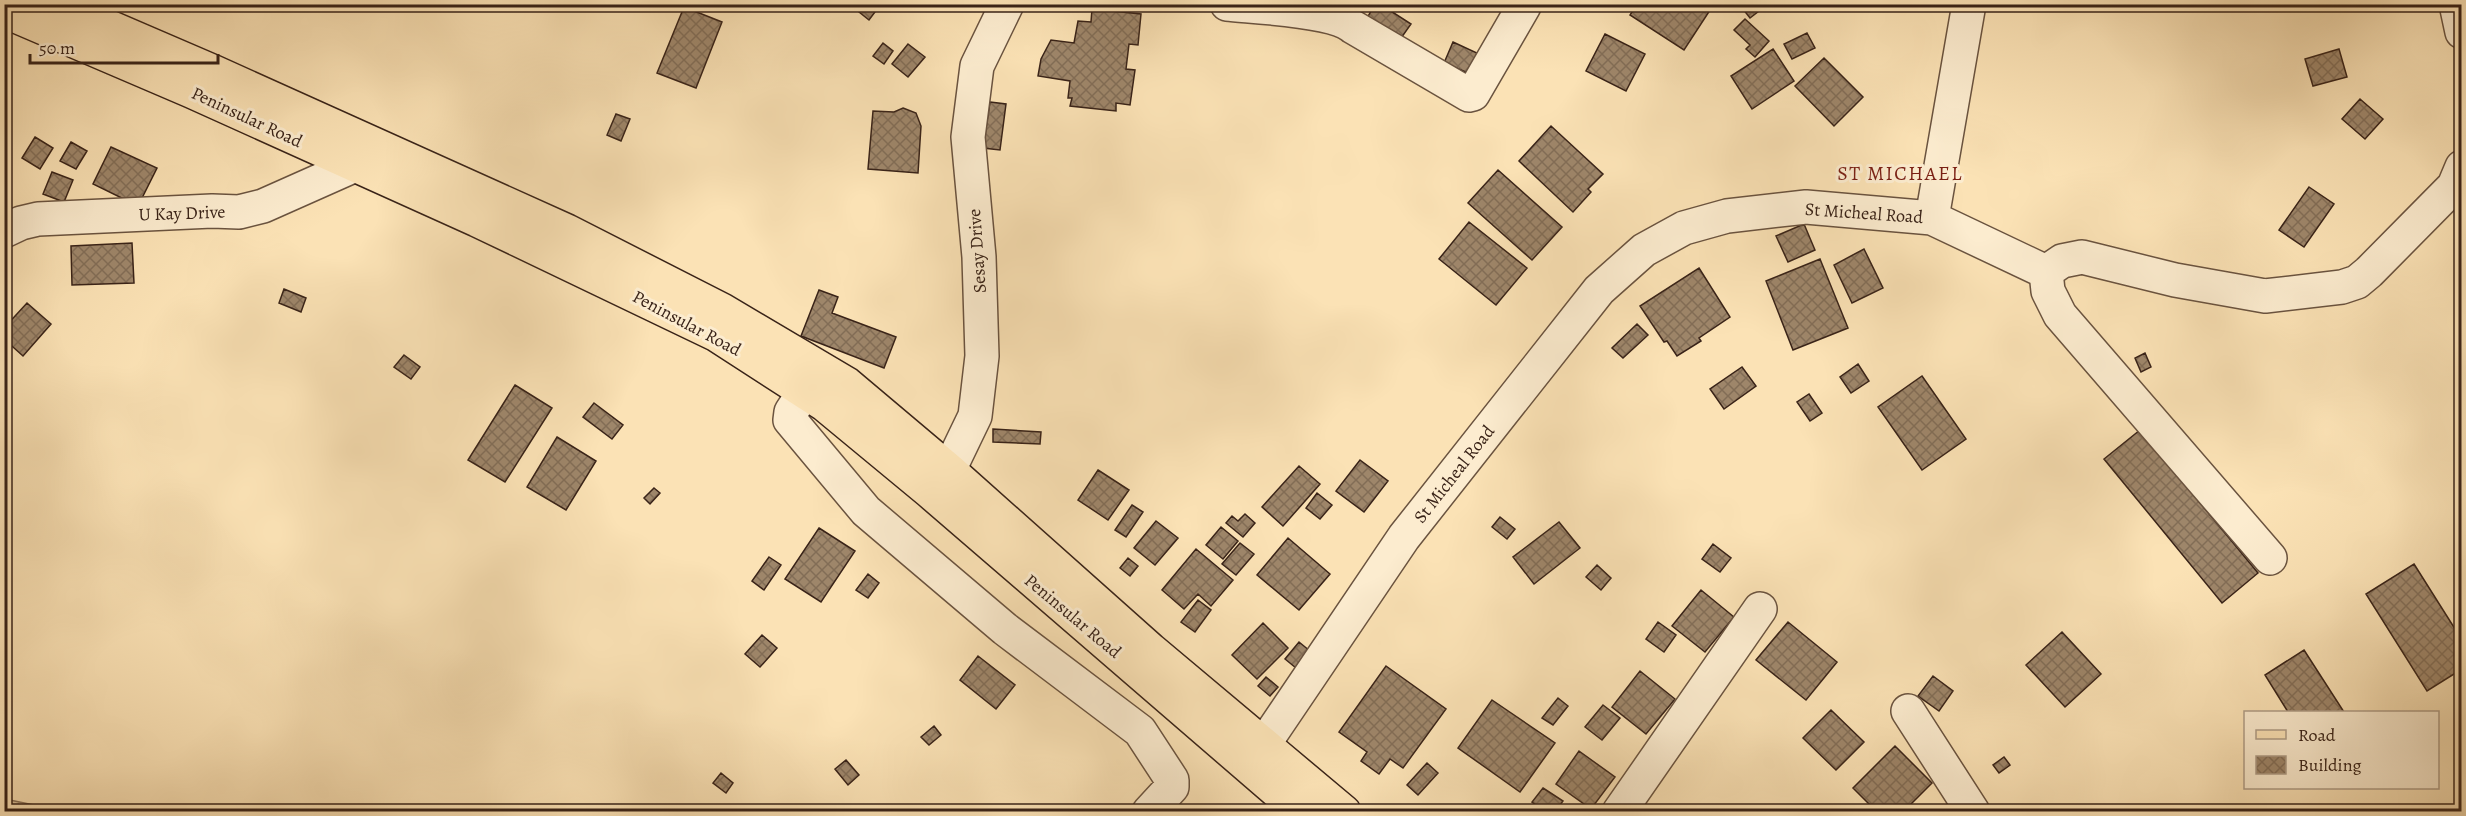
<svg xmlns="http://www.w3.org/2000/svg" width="2466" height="816" viewBox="0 0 2466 816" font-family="Alegreya,serif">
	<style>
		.forest { fill: url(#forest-crowns); stroke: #8a7259; stroke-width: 1.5 }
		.building { fill: url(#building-cross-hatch); stroke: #392318; stroke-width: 1.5 }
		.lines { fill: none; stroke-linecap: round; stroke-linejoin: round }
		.minor-casing { stroke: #6a533f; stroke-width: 36 }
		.major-casing { stroke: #392318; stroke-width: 36 }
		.minor { stroke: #fceccf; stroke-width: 33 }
		.major { stroke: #fbe2b5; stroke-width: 33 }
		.labels { text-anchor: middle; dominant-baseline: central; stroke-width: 6; stroke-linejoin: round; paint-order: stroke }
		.street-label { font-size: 18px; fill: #392318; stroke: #fceccf }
		.neighbourhood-label { font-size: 20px; letter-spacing: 1.5px; fill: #7a1f14; stroke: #fceccf }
	</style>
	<defs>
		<pattern id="forest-crowns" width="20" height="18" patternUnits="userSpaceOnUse" patternTransform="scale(1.5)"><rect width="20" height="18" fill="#dac29a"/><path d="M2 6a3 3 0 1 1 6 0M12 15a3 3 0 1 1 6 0" fill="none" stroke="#bca684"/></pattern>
		<pattern id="building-cross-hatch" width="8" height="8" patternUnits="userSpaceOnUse" patternTransform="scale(1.5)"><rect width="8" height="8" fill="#9e866a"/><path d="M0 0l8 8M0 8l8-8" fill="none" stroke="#826d56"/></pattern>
	</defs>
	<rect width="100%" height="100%" fill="#fbe2b5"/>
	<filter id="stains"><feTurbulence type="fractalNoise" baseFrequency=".00333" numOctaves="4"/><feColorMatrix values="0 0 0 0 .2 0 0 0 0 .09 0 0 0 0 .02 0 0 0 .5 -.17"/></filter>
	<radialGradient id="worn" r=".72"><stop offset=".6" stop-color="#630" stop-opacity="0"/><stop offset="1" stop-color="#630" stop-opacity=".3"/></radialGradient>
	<path class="forest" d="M5,799L53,809L60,811H5Z"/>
	<path class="building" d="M849,4H881L869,20Z
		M1375,4H1380L1411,24L1399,41L1366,20Z
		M1637,4H1714L1684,50L1630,15Z
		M1739,4H1768L1750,18Z
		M684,7L722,22L696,88L657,73Z
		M1092,9L1141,14L1138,45L1129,44L1126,69L1135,70L1130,105L1116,103V111L1070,106L1072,98H1068L1070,81L1038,76L1041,59L1051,40L1074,43L1078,21L1091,22Z
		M1745,19L1769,41L1755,57L1746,49L1750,45L1734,30Z
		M1807,33L1815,48L1792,59L1784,44Z
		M1605,34L1645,54L1626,91L1586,71Z
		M1453,42L1477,53L1468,73L1444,63Z
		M883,43L893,51L884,64L873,56Z
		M908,44L925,57L908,77L892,64Z
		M1773,49L1794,81L1752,109L1731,76Z
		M2339,49L2347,77L2313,86L2305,59Z
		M1824,58L1863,97L1834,126L1795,86Z
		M2360,99L2383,119L2365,139L2342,119Z
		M990,102L1006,104L1000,150L983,148Z
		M903,108L916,113L921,126L918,173L868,169L873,111L894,112Z
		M616,114L630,119L621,141L607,135Z
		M1551,126L1603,174L1588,189L1591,192L1573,212L1519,161Z
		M35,137L53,148L40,169L22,158Z
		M71,142L87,151L76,169L60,161Z
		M111,147L157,168L138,206L93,184Z
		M1498,170L1562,227L1532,260L1468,203Z
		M52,172L73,180L64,202L43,194Z
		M2309,187L2334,204L2304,247L2279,230Z
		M1469,222L1527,268L1496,305L1439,259Z
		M1804,224L1815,250L1788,262L1776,236Z
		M132,243L134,283L72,285L71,246Z
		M1864,249L1883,288L1852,303L1834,265Z
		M1820,259L1848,328L1793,350L1766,281Z
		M1699,268L1730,317L1699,338L1701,341L1677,356L1667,341L1664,342L1640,306Z
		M284,289L306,298L301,312L279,303Z
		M819,290L838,297L832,313L896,337L884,368L801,336Z
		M27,303L51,324L23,356L4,339V328Z
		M1637,324L1648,335L1623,358L1612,348Z
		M2145,353L2151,367L2141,372L2135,358Z
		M404,355L420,367L411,379L394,367Z
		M1858,364L1869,381L1851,393L1840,377Z
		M1742,367L1756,386L1724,409L1710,389Z
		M1922,376L1966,439L1922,470L1878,407Z
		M515,385L552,408L505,482L468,460Z
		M1809,394L1822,413L1810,421L1797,402Z
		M594,403L623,425L612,439L583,417Z
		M993,429L1041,432L1040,444L993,442Z
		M2140,430L2258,573L2222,603L2104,459Z
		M557,437L596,461L566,510L527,487Z
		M1360,460L1388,481L1364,512L1336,491Z
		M1299,466L1320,484L1283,526L1262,507Z
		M1098,470L1129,490L1108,520L1078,500Z
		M654,488L660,493L650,504L644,498Z
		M1317,493L1332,505L1320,519L1306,508Z
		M1132,505L1143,512L1126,537L1115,530Z
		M1245,514L1255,523L1243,537L1226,523L1232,516L1238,521Z
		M1500,517L1515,529L1507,539L1492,527Z
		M1156,521L1178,538L1155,565L1134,548Z
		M1559,522L1580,548L1534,584L1513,557Z
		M1221,527L1238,541L1223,559L1206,545Z
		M819,528L855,551L821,602L785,579Z
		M1288,538L1330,574L1299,610L1257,575Z
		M1240,543L1254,554L1236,575L1222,564Z
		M1713,544L1731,558L1720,572L1702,559Z
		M1196,549L1233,580L1211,606L1198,594L1184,609L1162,590Z
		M769,557L781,565L764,590L752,581Z
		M1128,558L1138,566L1130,576L1120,568Z
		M2414,564L2462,640V669L2427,691L2366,594Z
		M1597,565L1611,578L1601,590L1586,577Z
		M868,574L879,583L868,598L856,590Z
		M1701,590L1734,617L1705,652L1672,626Z
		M1198,600L1211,610L1195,632L1181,622Z
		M1658,622L1676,635L1664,652L1646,639Z
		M1788,622L1837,662L1806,700L1756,660Z
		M1263,623L1288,648L1257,679L1232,655Z
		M2062,632L2101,674L2065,707L2026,665Z
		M762,635L777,648L760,667L745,654Z
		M1299,642L1310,651L1296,668L1285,659Z
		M2304,650L2344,712H2288L2265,675Z
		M978,656L1015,685L996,709L960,680Z
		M1386,666L1446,709L1403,768L1390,759L1379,774L1361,761L1367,752L1339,732Z
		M1640,671L1675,699L1646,734L1612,707Z
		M1933,676L1953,691L1939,711L1918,696Z
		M1266,677L1278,687L1270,696L1258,686Z
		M1558,698L1568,706L1553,725L1542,718Z
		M1492,700L1555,743L1520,792L1458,748Z
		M1603,705L1620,718L1602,740L1585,727Z
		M1831,710L1864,742L1836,770L1803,738Z
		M934,726L941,735L929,745L921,737Z
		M1895,746L1932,783L1903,812H1877L1853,788Z
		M1579,751L1615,777L1591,809L1556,784Z
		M2004,757L2010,765L1999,773L1993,765Z
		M846,760L859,775L848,785L835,769Z
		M1427,763L1438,773L1418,795L1407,785Z
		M721,773L733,783L726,793L713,783Z
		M1543,788L1563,801L1555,812H1545L1532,802Z"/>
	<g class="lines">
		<defs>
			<path id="minor" d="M1227,4C1255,7 1334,10 1353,27L1469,95L1473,94L1524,6
				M2456,4L2462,32
				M1932,218L1969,4
				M4,231L21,223L38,219L212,211L239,212L263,206L353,166
				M2046,272L2062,261L2082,257L2175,280L2265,296L2342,287L2357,282L2369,272L2454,186L2462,167
				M2046,272L2048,291L2060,315L2270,558
				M804,392L791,412L790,420L866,511L1005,629L1140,731L1172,780V787L1149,812
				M930,490L949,470L975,416L982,356L979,257L968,137L977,66L1007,4
				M1908,711L1973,812
				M1264,744L1404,537L1599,290L1644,250L1684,228L1727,216L1806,207L1932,218L2046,272
				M1619,812L1760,609"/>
			<path id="major" d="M56,4L214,72L567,231L722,310L847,384L949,470L1151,650L1344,812
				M4,11L191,91L477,220L715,334L825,405L929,491L1301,812"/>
		</defs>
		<use href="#minor" class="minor-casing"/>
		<use href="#major" class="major-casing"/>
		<use href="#minor" class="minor"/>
		<use href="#major" class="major"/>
	</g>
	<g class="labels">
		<g class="street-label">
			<text transform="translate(247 117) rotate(25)">Peninsular Road</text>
			<text transform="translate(182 213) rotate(-2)">U Kay Drive</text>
			<text transform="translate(1864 213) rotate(4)">St Micheal Road</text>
			<text transform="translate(977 251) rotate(-94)">Sesay Drive</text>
			<text transform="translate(687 323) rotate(28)">Peninsular Road</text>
			<text transform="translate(1454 474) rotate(-52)">St Micheal Road</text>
			<text transform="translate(1073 616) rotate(40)">Peninsular Road</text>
		</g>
		<g class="neighbourhood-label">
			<text x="1900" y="173">ST MICHAEL</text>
		</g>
	</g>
	<rect width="2466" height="816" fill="none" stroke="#fbe2b5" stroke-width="24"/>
	<rect x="6" y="6" width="2454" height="804" fill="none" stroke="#392318" stroke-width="3"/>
	<rect x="12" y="12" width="2442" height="792" fill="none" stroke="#392318" stroke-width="1.5"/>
	<rect x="2244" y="711" width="195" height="78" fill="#fceccf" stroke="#ae9c86" stroke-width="1.5"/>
	<rect x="2256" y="730" width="30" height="9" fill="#fbe2b5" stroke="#ae9c86" stroke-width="1.5"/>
	<text x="2298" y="741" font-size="18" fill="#392318">Road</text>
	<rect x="2256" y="756" width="30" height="18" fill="url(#building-cross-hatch)" stroke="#ae9c86" stroke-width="1.5"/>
	<text x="2298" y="771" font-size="18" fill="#392318">Building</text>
	<path d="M30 54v9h188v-9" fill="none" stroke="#392318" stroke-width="3"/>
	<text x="39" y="54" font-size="18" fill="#392318" stroke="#fceccf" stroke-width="4.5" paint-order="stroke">50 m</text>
	<rect width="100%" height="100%" filter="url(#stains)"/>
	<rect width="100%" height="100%" fill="url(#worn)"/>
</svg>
